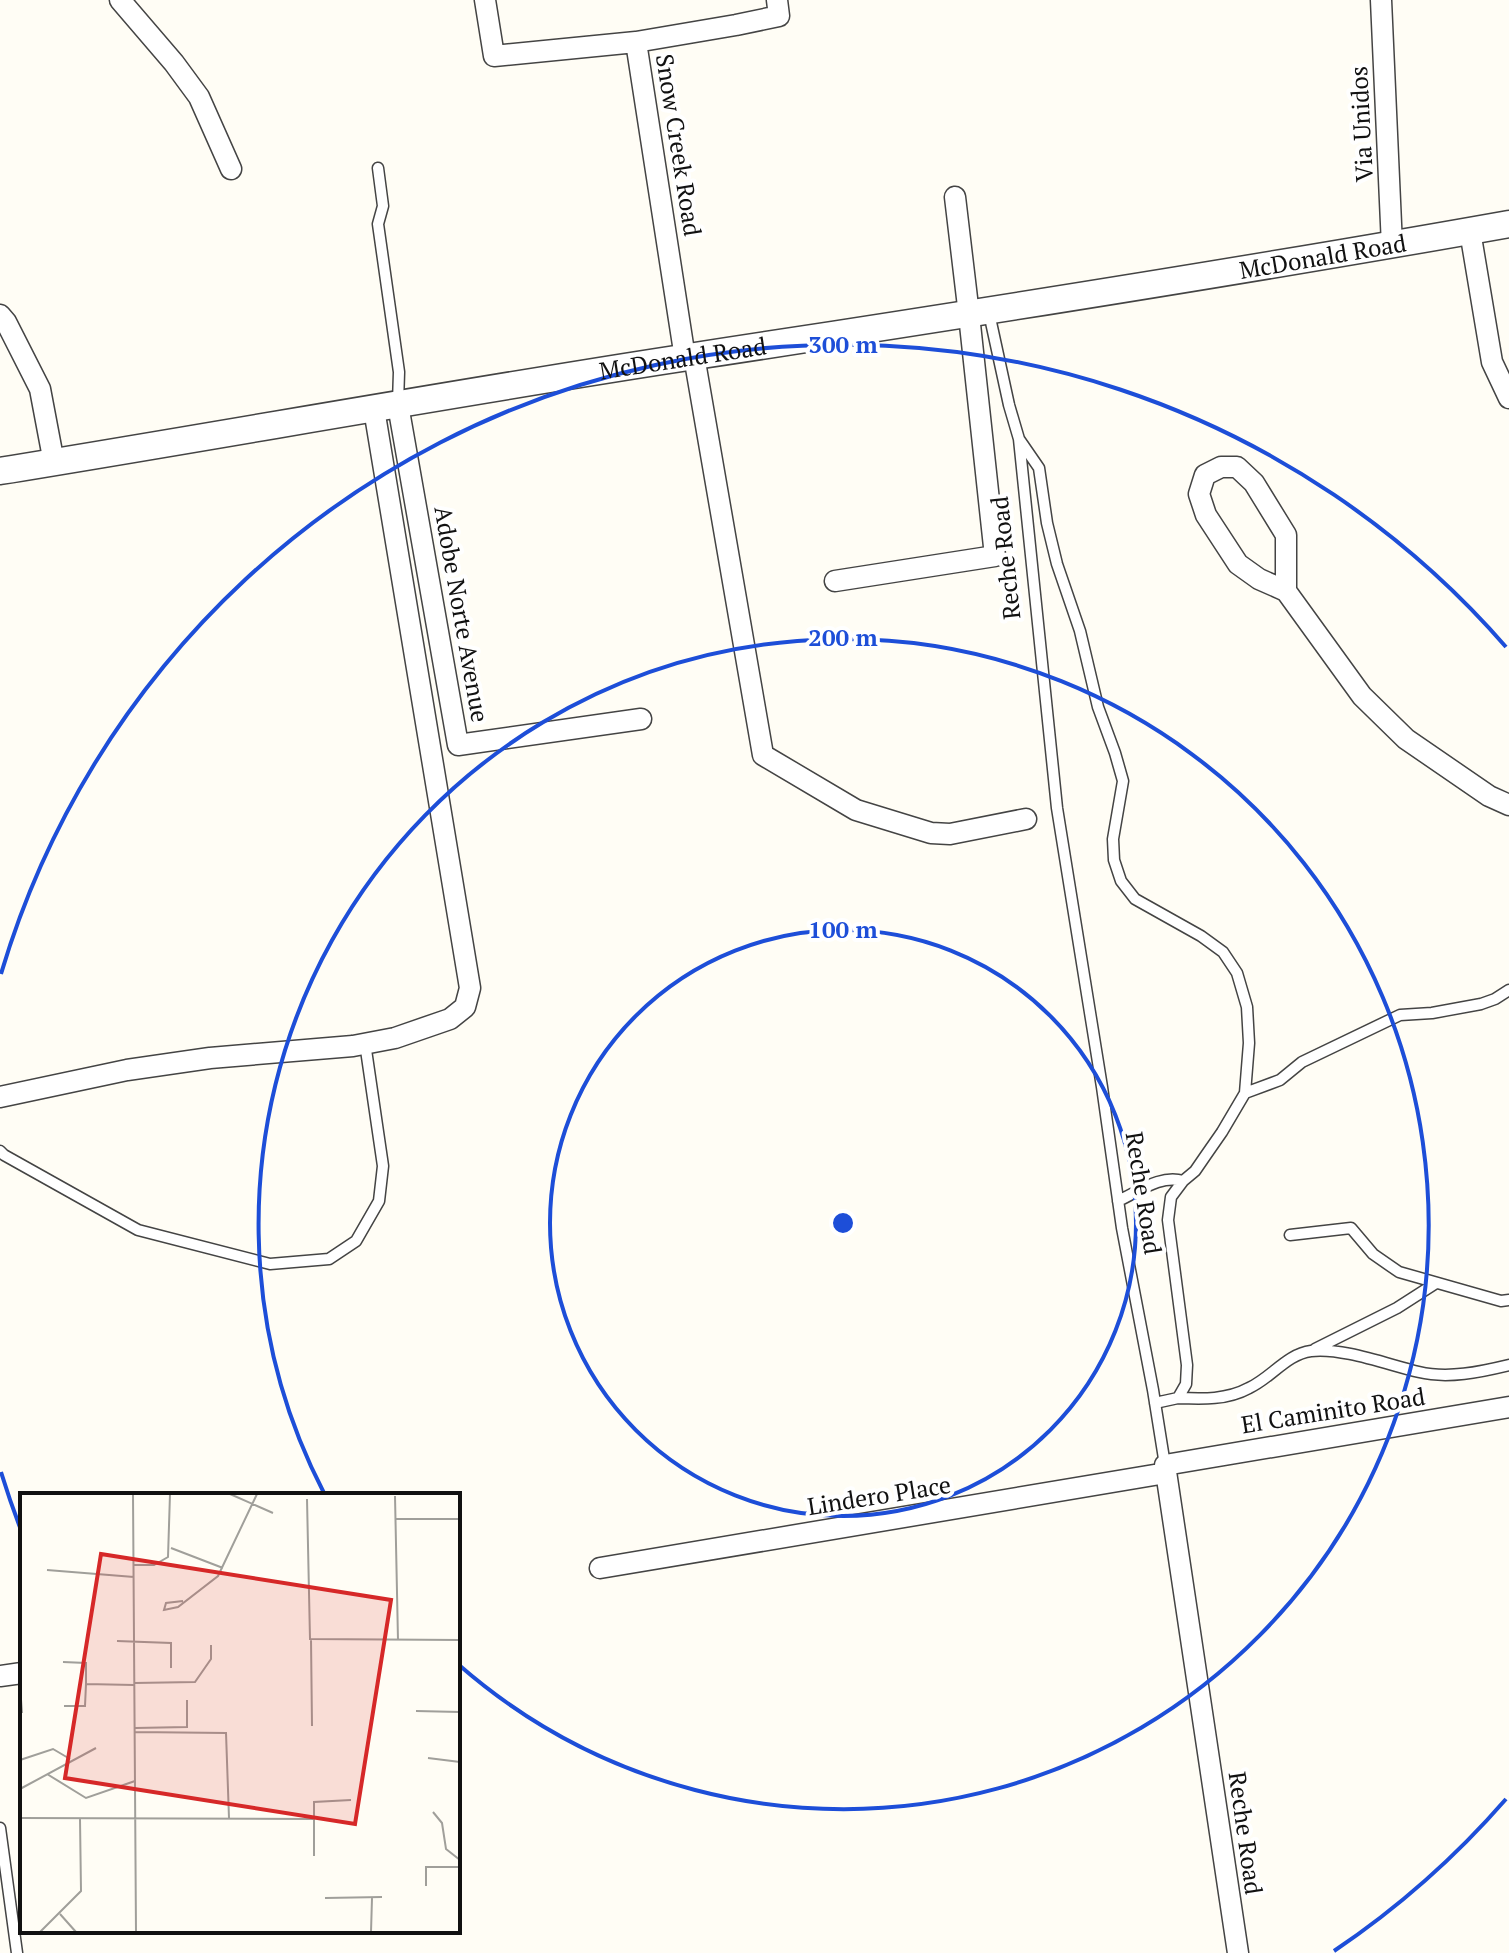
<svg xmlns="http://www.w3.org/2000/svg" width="1509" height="1953" viewBox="0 0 1509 1953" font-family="'PT Serif',serif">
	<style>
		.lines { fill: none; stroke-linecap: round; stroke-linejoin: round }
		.service-casing { stroke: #444; stroke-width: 13 }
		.minor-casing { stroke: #444; stroke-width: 23 }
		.tertiary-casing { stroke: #444; stroke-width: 29 }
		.service { stroke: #fff; stroke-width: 10 }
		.minor { stroke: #fff; stroke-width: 20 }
		.tertiary { stroke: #fff; stroke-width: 26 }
		.ring { fill: none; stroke: #1d4ed8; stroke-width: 4 }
		.labels { text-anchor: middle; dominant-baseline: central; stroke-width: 8; stroke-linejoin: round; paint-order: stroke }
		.street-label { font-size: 24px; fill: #111; stroke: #fff }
		.inset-road { fill: none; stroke: #a09f9a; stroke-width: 2 }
		.view { fill: #d62828; fill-opacity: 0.15; stroke: #d62828; stroke-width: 4 }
		.inset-edge { fill: none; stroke: #111; stroke-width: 4 }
		.centre { fill: #1d4ed8; stroke: #fff; stroke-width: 4 }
		.ring-label { font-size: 24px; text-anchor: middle; font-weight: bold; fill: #1d4ed8; stroke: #fff; stroke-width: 8; stroke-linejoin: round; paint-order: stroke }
	</style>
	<rect width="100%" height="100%" fill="#fffdf5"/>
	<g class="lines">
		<defs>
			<path id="service" d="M378,168L383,206L378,224L399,372L398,403
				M989,313L1009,405L1019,439L1039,468L1047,523L1057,564L1080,631L1098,707L1115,753L1123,781L1113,839L1114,860L1121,881L1135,899L1201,936L1223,952L1237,973L1247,1007L1249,1043L1245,1093
				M1019,439L1057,808L1102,1087L1122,1228L1153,1390L1165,1465
				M0,1151L4,1155L138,1230L270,1264L329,1259L356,1241L379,1201L383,1166L365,1043
				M1118,1201C1138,1192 1161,1174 1183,1181
				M1290,1235L1351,1228L1373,1254L1399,1272L1501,1301L1509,1300
				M1315,1349L1397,1308L1436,1283
				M1178,1398C1203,1399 1227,1400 1249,1388C1271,1378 1287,1354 1311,1351C1341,1347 1389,1365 1419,1372C1448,1379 1480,1372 1509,1365
				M1155,1403L1178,1398L1186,1384L1187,1365L1168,1220L1171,1197L1183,1181L1195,1171L1206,1155L1222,1132L1245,1093L1280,1080L1302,1062L1400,1015L1432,1013L1481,1004L1495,999L1509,990
				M0,1828L17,1953"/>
			<path id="minor" d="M120,0L174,63L199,97L231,169
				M485,0L494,56L636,42L685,358
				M1381,0L1392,246
				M636,42L736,25L779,16L777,0
				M1470,231L1492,362L1509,398
				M0,315L6,322L40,389L54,463
				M694,356L763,755L856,810L931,833L950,834L1026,819
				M398,405L458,745L641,719
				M835,581L995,556L969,315L955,197
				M1286,591V535L1254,483L1237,467H1221L1205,475L1199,494L1206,515L1238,564L1259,579L1286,591L1362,696L1406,739L1489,796L1509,805
				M0,1097L127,1070L210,1058L353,1046L395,1038L450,1019L465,1007L470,988L374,409
				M600,1568L1166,1473
				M0,1676L22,1673
				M1238,1953L1165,1465L1509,1407"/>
			<g id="tertiary">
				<path id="s1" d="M0,471C228,434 454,393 682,358C958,316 1234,273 1509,224"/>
			</g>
		</defs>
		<use href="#service" class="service-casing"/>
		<use href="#minor" class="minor-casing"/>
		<use href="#tertiary" class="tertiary-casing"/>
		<use href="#service" class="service"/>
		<use href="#minor" class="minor"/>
		<use href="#tertiary" class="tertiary"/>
	</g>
	<g class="ring">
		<circle cx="843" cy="1223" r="293"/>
		<path d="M324 1493A585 585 0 1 1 459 1665"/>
		<path d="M1506 1799A878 878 0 0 1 1334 1951M21 1530A878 878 0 0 1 1 1472M1 974A878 878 0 0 1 1506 647"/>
	</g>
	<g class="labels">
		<g class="street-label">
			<text transform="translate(1361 124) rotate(-93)">Via Unidos</text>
			<text transform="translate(679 145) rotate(81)">Snow Creek Road</text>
			<text stroke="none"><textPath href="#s1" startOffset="1340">McDonald Road</textPath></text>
			<text stroke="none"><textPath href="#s1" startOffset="692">McDonald Road</textPath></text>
			<text transform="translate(1005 558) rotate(-96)">Reche Road</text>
			<text transform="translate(462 614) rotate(80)">Adobe Norte Avenue</text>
			<text transform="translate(1144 1193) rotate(81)">Reche Road</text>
			<text transform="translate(1333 1410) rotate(-9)">El Caminito Road</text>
			<text transform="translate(879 1495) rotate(-9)">Lindero Place</text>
			<text transform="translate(1246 1833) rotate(82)">Reche Road</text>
		</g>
	</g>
	<g transform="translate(20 1493)">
		<rect width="440" height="440" fill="#fffdf5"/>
		<path class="inset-road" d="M113,1L116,439M210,1L253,20M375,3L378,147M287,6L290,146L440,147M376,26H440M151,55L203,75M114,72H134L148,64L150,1M27,77L114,84M163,108L146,110L144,117L158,114L198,83L237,1M291,146L292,233M97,148L151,150V175M43,169L66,170V191M114,190L175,189L191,166V152M0,193L2,220M44,213H65L66,191L114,192M396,218L440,219M115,235L167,234V207M115,239L206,240L209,325M408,265L440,269M0,267L33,256L50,266M27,281L66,305L115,288M0,296L76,255M413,319L422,330L426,356L440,367M0,325L294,326M294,363V309L331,307M406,393V374H440M305,405L362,404M40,421L56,439M20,439L61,398L60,326M351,439L352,405"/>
		<path class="view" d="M81,61L371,107L335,331L45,285Z"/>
		<rect width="440" height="440" class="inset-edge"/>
	</g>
	<circle cx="843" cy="1223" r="12" class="centre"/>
	<g class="ring-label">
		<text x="843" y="353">300 m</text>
		<text x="843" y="646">200 m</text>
		<text x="843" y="938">100 m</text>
	</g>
</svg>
